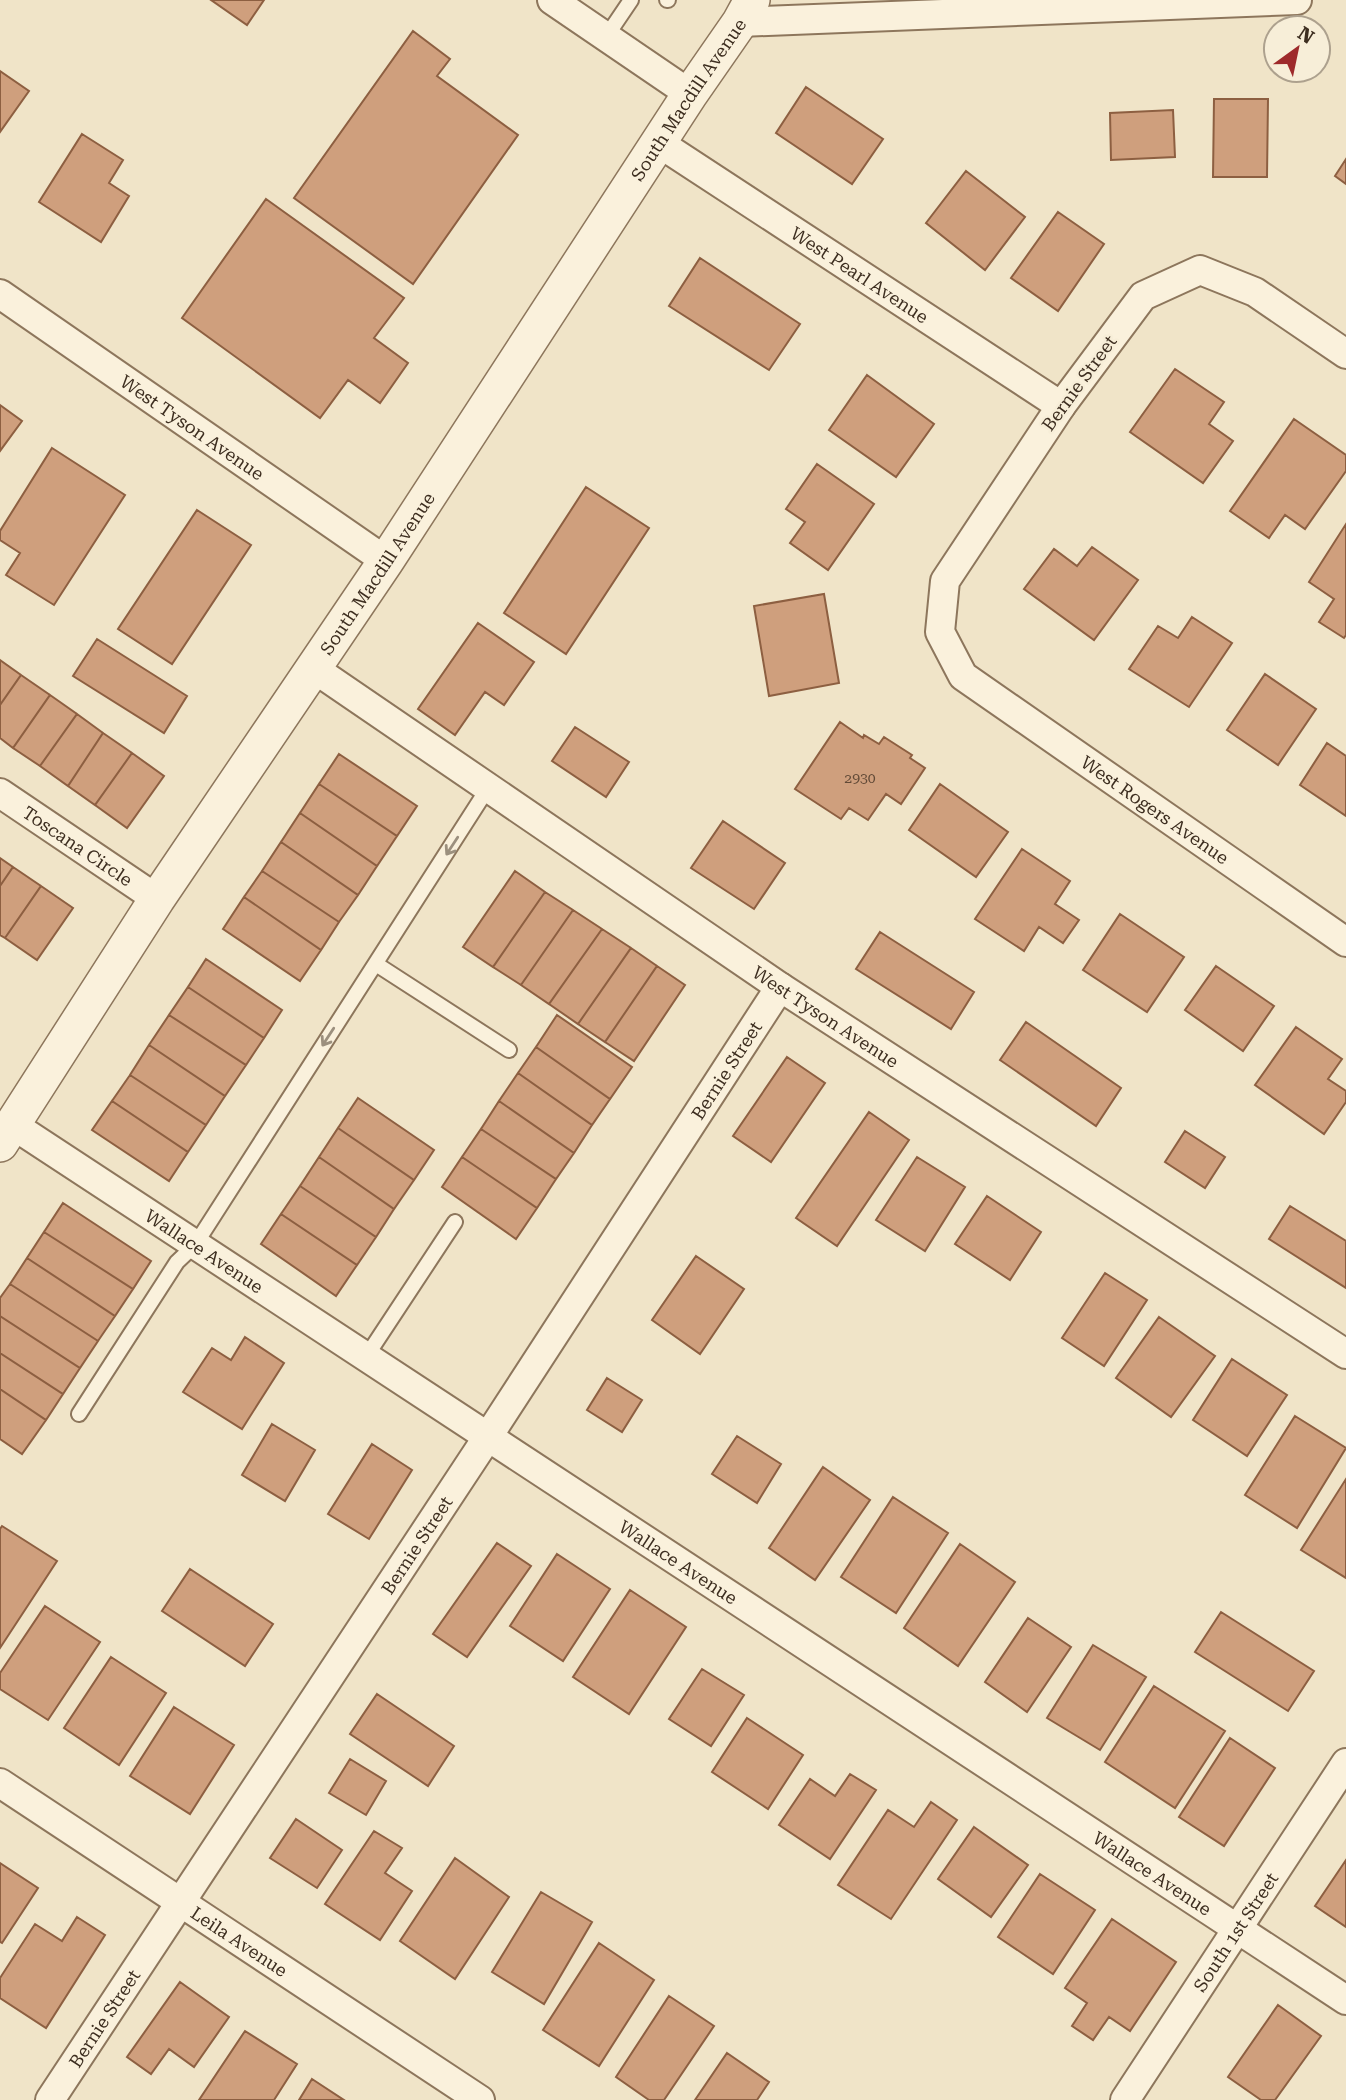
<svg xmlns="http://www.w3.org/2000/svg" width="1346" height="2100" viewBox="0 0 1346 2100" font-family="'Roboto Serif',serif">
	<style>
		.building { fill: #cf9f7d; stroke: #8d5f41; stroke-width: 2 }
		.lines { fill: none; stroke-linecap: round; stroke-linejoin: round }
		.service-casing { stroke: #8d765c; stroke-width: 18 }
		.minor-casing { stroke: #8d765c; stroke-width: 32 }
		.tertiary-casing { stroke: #8d765c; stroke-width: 38 }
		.service { stroke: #faf1dc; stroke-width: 14 }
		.minor { stroke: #faf1dc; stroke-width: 28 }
		.tertiary { stroke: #faf1dc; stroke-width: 35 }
		.oneway { stroke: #9c907e }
		.labels { text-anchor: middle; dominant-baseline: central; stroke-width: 5; stroke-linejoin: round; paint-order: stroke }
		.number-label { font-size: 14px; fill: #624a37 }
		.street-label { font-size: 18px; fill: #3d2e20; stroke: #f7eed8 }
	</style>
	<rect width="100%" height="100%" fill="#f0e4c8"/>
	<path class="building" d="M211,0H264L247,25Z
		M413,31L450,59L437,76L518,135L413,284L294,198Z
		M0,71L29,91L0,132Z
		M806,87L883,139L852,184L776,133Z
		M1214,99H1268L1267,177H1213Z
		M1173,110L1175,157L1111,160L1110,113Z
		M82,134L123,160L109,183L129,196L101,242L39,202Z
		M1346,159V184L1335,176Z
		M966,171L1025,217L985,270L926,223Z
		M266,199L404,298L374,338L408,363L380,403L348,380L320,418L182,318Z
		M1058,212L1104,244L1058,311L1011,278Z
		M700,258L800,324L769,370L669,306Z
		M1175,369L1224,402L1209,424L1233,441L1203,483L1130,432Z
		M867,375L934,424L896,477L829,430Z
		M0,405L22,421L0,451Z
		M1294,419L1346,455V471L1305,529L1285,515L1269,538L1230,511Z
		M52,448L125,495L54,605L6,575L20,553L0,540V531Z
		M817,464L874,504L828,570L790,543L805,522L786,509Z
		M586,487L649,528L566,654L504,613Z
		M197,510L251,545L172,664L118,629Z
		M1346,524V635L1344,638L1319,622L1334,599L1309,582Z
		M1092,547L1138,580L1094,640L1024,589L1054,549L1077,566Z
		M824,594L839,683L769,696L754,606Z
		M1192,617L1232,643L1189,707L1129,669L1158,626L1178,638Z
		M478,623L534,662L504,705L485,692L455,735L418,709Z
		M97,639L187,696L164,733L73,676Z
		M0,660L21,675L0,705Z
		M1265,674L1316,709L1278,765L1227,730Z
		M21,675L50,695L13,748L0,738V705Z
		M50,695L77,714L40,766L13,748Z
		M77,714L103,733L68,786L40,766Z
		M840,722L863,738L864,735L879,744L884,737L912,755L910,758L925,768L901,804L886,794L868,820L849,808L841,819L795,789Z
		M575,727L629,762L606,797L552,761Z
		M103,733L132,753L95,805L68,786Z
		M1327,743L1346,756V816L1300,785Z
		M132,753L164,776L127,828L95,805Z
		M339,754L417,806L397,836L319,784Z
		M319,784L397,836L377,866L300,813Z
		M940,784L1008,832L976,877L909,830Z
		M300,813L377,866L358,895L281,842Z
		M723,821L785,863L754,909L691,868Z
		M281,842L358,895L339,922L262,871Z
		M1022,849L1070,881L1055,904L1079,920L1063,943L1039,927L1024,951L975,919Z
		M0,858L13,867L0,886Z
		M13,867L41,886L5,938L0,935V886Z
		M262,871L339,922L321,950L244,897Z
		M515,871L545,892L493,967L463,947Z
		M41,886L73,908L37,960L5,938Z
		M545,892L573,910L521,985L493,967Z
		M244,897L321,950L300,981L223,929Z
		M573,910L602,929L549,1004L521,985Z
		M1120,914L1184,957L1147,1012L1083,970Z
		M602,929L631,948L578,1024L549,1004Z
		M880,932L974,992L951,1029L856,969Z
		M631,948L657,966L605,1042L578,1024Z
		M206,959L282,1010L264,1038L188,987Z
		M657,966L685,985L634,1061L605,1042Z
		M1216,966L1274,1006L1243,1051L1185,1010Z
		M188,987L264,1038L246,1065L169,1015Z
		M169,1015L246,1065L225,1096L149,1045Z
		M557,1015L632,1067L610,1099L536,1047Z
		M1026,1022L1121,1088L1096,1126L1000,1060Z
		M1296,1027L1342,1059L1328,1079L1346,1091V1102L1324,1134L1255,1085Z
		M149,1045L225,1096L206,1125L130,1075Z
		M536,1047L610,1099L592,1125L518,1073Z
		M787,1057L825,1083L771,1162L733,1136Z
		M518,1073L592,1125L574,1153L499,1101Z
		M130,1075L206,1125L188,1152L112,1101Z
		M358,1098L434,1150L414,1180L338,1128Z
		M112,1101L188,1152L169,1181L92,1130Z
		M499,1101L574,1153L556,1179L481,1129Z
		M869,1112L909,1140L837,1246L796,1218Z
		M338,1128L414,1180L394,1209L319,1157Z
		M481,1129L556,1179L537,1208L462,1157Z
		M1185,1131L1225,1157L1205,1188L1165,1162Z
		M319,1157L394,1209L376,1237L300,1186Z
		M462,1157L537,1208L516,1239L442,1187Z
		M917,1157L965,1187L925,1251L876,1220Z
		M300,1186L376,1237L357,1265L281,1214Z
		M987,1196L1041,1232L1010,1280L955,1244Z
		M63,1203L151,1261L133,1289L44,1232Z
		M1290,1206L1346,1241V1288L1269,1239Z
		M281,1214L357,1265L336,1296L261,1244Z
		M44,1232L133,1289L115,1316L27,1258Z
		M696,1256L744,1289L700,1354L652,1320Z
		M27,1258L115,1316L98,1341L10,1284Z
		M1105,1273L1147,1300L1104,1366L1062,1338Z
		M10,1284L98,1341L80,1368L0,1316V1298Z
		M0,1316L80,1368L63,1394L0,1353Z
		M1159,1317L1215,1356L1171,1417L1116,1378Z
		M245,1337L284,1363L242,1429L183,1392L212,1348L231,1360Z
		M0,1353L63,1394L46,1420L0,1389Z
		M1232,1359L1287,1395L1247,1456L1193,1420Z
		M607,1378L642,1400L622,1432L587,1410Z
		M0,1389L46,1420L22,1454L0,1439Z
		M1295,1416L1346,1448L1297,1528L1245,1495Z
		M272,1424L315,1450L285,1501L242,1475Z
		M737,1436L781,1464L757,1503L712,1474Z
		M372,1444L412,1470L369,1539L328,1514Z
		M823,1467L870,1500L815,1580L769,1548Z
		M1346,1479V1578L1301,1550Z
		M893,1497L948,1533L896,1613L841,1577Z
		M2,1526L57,1561L0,1648V1529Z
		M497,1543L531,1566L467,1657L433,1634Z
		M960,1544L1015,1582L958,1666L904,1628Z
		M557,1554L610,1589L563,1661L510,1626Z
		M190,1569L273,1624L245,1666L162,1611Z
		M630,1590L686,1627L629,1714L573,1677Z
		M45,1606L100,1642L48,1720L0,1689V1673Z
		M1221,1612L1314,1671L1288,1711L1195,1652Z
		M1028,1618L1071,1647L1027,1712L985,1682Z
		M1093,1645L1146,1677L1100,1750L1047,1718Z
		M111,1657L166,1693L119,1765L64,1728Z
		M702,1669L744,1695L711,1746L669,1719Z
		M1154,1686L1225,1731L1175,1808L1105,1762Z
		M377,1694L454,1746L428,1786L350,1734Z
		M174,1707L234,1745L190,1814L130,1776Z
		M747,1718L803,1755L768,1809L712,1772Z
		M1230,1738L1275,1768L1224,1846L1179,1817Z
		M350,1759L386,1781L366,1815L329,1793Z
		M850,1774L876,1790L830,1859L779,1825L810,1779L835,1796Z
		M931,1802L957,1820L891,1919L838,1885L888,1810L914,1827Z
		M296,1819L342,1850L317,1888L270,1858Z
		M974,1827L1028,1865L991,1917L938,1879Z
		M374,1831L402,1848L385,1873L412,1891L380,1940L325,1904Z
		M455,1858L509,1897L455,1979L400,1941Z
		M1346,1860V1927L1315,1906Z
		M0,1863L38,1888L2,1943L0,1942Z
		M1040,1874L1095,1910L1053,1974L998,1937Z
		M541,1892L592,1922L544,2004L492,1972Z
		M77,1917L105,1935L46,2028L0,1998V1978L35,1924L62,1941Z
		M1112,1919L1176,1962L1130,2031L1109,2017L1093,2040L1072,2026L1087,2003L1065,1988Z
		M599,1943L654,1980L599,2066L543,2030Z
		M180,1982L229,2017L194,2067L169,2049L151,2074L127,2057Z
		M669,1996L714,2026L664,2100H649L616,2077Z
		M1278,2005L1321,2036L1275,2100H1261L1228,2077Z
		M245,2031L297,2064L274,2100H199Z
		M727,2053L769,2082L757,2100H695Z
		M312,2079L344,2100H299Z"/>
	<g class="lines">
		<defs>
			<path id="service" d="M667,0H668
				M606,37L631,0
				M376,964L509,1050
				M366,1357L455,1222
				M79,1414L177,1262L195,1245L488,788"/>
			<g id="minor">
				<path d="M552,0L690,94"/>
				<path d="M740,22L1297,0"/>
				<path id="s1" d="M659,143L1061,406"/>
				<path id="s2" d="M0,294L386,561"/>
				<path id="s3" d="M1346,354L1255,292L1200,270L1143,296L1061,406L945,581L940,632L963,676L1346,942"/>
				<path id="s4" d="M313,668L780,987L1346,1354"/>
				<path id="s5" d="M0,793L157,899"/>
				<path id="s6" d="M13,1125L1346,2000"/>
				<path id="s7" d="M0,1783L480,2100"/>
				<path id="s8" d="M50,2100L487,1438L780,987"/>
				<path id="s9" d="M1125,2100L1346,1763"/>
			</g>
			<g id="tertiary">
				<path id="s10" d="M0,1144L157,899L386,561L690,94L740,22L752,0"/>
			</g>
		</defs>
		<use href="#service" class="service-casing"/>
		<use href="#minor" class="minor-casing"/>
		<use href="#tertiary" class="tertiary-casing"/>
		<use href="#service" class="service"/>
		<use href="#minor" class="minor"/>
		<use href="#tertiary" class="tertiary"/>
	</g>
	<defs><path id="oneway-shaft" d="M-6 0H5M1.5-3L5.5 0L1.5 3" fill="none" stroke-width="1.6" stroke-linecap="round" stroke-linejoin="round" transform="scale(1.75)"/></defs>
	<g class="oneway">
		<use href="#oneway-shaft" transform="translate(452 846) rotate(123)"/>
		<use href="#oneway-shaft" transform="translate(328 1037) rotate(123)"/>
	</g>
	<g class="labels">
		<g class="number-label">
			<text x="860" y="778">2930</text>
		</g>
		<g class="street-label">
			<text stroke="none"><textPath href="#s10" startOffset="1251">South Macdill Avenue</textPath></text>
			<text stroke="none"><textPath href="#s1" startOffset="240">West Pearl Avenue</textPath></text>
			<text transform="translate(1079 383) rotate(-54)">Bernie Street</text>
			<text stroke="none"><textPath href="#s2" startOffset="234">West Tyson Avenue</textPath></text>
			<text stroke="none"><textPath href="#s10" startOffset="684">South Macdill Avenue</textPath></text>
			<text stroke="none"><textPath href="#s3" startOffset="914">West Rogers Avenue</textPath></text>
			<text stroke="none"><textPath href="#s5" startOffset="94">Toscana Circle</textPath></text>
			<text stroke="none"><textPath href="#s4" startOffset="620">West Tyson Avenue</textPath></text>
			<text stroke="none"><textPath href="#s8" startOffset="1232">Bernie Street</textPath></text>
			<text stroke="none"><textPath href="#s6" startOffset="229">Wallace Avenue</textPath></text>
			<text stroke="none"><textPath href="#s8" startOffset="665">Bernie Street</textPath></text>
			<text stroke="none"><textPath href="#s6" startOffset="796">Wallace Avenue</textPath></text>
			<text stroke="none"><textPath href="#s6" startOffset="1363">Wallace Avenue</textPath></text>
			<text stroke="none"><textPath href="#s9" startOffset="201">South 1st Street</textPath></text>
			<text stroke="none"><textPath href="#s7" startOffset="287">Leila Avenue</textPath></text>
			<text stroke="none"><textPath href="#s8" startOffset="98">Bernie Street</textPath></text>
		</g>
	</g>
	<g transform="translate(1297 49) rotate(33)"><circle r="33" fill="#f7eed8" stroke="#ada18e" stroke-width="2"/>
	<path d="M0-5L12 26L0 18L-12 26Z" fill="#9e2a2b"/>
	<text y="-10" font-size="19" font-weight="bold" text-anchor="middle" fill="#3d2e20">N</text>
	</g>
</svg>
